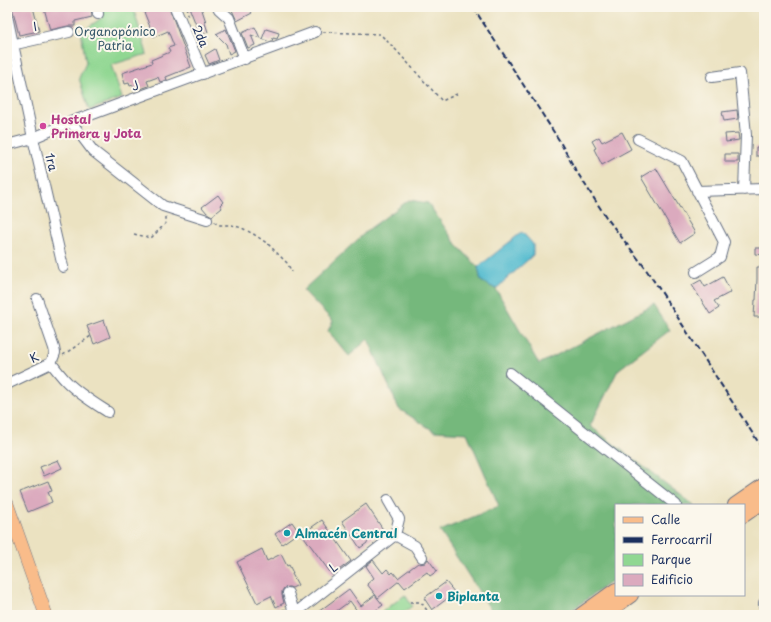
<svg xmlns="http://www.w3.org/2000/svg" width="771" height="622" viewBox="0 0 771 622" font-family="'Playpen Sans',sans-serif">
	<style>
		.green { fill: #90d792; stroke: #568378 }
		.forest { fill: #74b87c; stroke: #48746d }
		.water { fill: #52bbcf; stroke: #367596 }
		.building { fill: #dbaabe }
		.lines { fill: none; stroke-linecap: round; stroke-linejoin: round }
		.minor-casing { stroke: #646e81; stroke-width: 12 }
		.major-casing { stroke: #646e81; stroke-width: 14 }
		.highway-casing { stroke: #646e81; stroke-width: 16 }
		.path { stroke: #646e81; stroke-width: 1.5; stroke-dasharray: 3 3; stroke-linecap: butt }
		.minor { stroke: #fff; stroke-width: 10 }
		.major { stroke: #f9bc8a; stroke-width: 13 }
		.highway { stroke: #f9bc8a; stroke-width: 14 }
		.rail { stroke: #1b2f5e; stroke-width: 2; stroke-dasharray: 6 3; stroke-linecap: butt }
		.hotel-dot { fill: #d1479c; stroke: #fbf7ec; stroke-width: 1.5 }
		.culture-dot { fill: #0f9aa8; stroke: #fbf7ec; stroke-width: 1.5 }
		.labels { text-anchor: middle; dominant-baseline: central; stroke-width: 4; stroke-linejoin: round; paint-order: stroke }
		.street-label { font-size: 12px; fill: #1b2f5e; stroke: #fbf7ec }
		.park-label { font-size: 12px; fill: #38596b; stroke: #fbf7ec }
		.hotel-label { font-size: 12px; font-weight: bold; fill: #b23c85; stroke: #fbf7ec; text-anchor: start }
		.culture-label { font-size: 12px; font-weight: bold; fill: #0d838f; stroke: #fbf7ec; text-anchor: start }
	</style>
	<rect width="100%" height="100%" fill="#fbf7ec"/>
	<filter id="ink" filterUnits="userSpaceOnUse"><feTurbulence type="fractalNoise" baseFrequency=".025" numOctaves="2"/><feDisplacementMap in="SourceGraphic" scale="8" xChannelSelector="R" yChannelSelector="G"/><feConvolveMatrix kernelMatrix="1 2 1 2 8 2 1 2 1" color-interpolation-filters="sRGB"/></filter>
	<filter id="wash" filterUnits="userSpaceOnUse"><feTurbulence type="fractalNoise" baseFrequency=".012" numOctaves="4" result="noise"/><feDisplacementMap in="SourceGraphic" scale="16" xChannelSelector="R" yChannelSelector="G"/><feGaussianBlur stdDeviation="0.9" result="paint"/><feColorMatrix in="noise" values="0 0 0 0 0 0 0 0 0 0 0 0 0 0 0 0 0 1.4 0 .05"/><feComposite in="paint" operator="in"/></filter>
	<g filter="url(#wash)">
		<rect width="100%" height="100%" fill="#ebe2c1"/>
		<path class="green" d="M101,7H133L147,54L111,65L122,98L89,110L79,78L86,63L81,32L103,17Z
			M405,595L412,606L400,615H380L379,614Z"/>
		<path class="forest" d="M409,200L428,203L456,244L478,267L481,281L496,289L539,364L654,305L670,330L618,370L590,426L694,505H616V578L565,615H494L440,531L499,506L467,433L434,431L399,409L368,339L349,356L328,331L333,321L303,290L369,229Z"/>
		<path class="water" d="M522,232L533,244V255L496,289L481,281L478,267Z"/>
		<g id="blocks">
			<path class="building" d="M12,7H33L39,31L19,35Z
				M50,7H55V8L62,7H91L92,17L75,21V26H68L50,30L44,8Z
				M142,7H169L191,67L166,77L167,80L160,82L158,77L147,81L149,86L135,91L133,85L130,86L129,83L125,84L122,73L152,63L151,60L170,52L168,48L174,46L168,31L154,37Z
				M189,7H201L206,22L204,20L208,32L200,35Z
				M237,7H248L252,13L237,21L232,10Z
				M255,27L260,38L251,35L255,45L248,48L242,33Z
				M226,29L235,51L229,54L226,44L216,34Z
				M266,29L279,33L277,39L273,38L272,41L270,42L262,39Z
				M215,49L219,60L209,64L205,55Z
				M737,110L738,119L724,121L722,112Z
				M622,132L631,149L602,165L594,149L596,148L592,141L599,137L602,142Z
				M738,133L739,140L726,142L725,134Z
				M756,147H764V156H756Z
				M725,154H738V162H725Z
				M656,168L695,233L680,243L641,177Z
				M218,195L223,202L220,205L222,208L212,216L207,213L202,207Z
				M755,248H764V255L755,254Z
				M757,267H764V317H754L755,300H756L757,279Z
				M723,277L731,292L714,301L719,308L710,314L692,285L701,280L705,287Z
				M104,320L110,337L94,344L87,326Z
				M58,460L62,468L44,476L40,467Z
				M48,481L52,491L48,492L52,502L28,512L20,492Z
				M366,504L384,531L367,542V543L360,548L342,521Z
				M322,520L351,561L332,575L302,534Z
				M292,522L299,532L282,544L275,534Z
				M262,549L267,561L281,554L287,566L289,565L293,573L292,574L298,585L292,588L289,587L284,588L282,591V595L284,603L276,607L271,596L257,603L237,562Z
				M428,559L437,571L430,576L427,572L405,588L399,581L378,598L367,584L374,578L366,566L373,560L383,573L387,569L391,574L393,572L398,578L418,563L419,564L425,563Z
				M446,582L455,593L432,610L424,598Z
				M349,589L361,606L375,595L383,605L370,615H360L350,601L331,615H314Z"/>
		</g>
	</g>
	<g filter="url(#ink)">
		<use href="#blocks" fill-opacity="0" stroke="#646e81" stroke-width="1"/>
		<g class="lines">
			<defs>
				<path id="minor" d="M97,7L98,14
					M175,7L203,74
					M218,7L219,9L229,18L245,59
					M7,16L33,138L63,267
					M7,46L69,32
					M712,77L740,73L746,135L744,190
					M71,122L93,151L163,206L207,220
					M638,139L682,161L724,242L720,257L696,272
					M7,145L33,138L71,122L315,32
					M697,191L764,189
					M37,299L54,348L55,353L51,363C56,369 61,376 67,382C79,394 94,403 108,412
					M510,373L676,505
					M7,384L51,363
					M388,500L399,519L395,535L415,546L422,557
					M288,593L294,612
					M764,603V605
					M285,615L298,611L395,535"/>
				<path id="major" d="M7,504L46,615"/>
				<path id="highway" d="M735,505L764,485
					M744,515L764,501
					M581,615L616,590
					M603,615L631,595"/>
			</defs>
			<use href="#minor" class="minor-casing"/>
			<use href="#major" class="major-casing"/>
			<use href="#highway" class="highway-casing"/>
			<path class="path" d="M186,7L189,17
				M323,32L380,34L397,51L442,101L459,93
				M214,222L219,225H232L242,228L255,235L268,244L287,263L292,272
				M134,234L151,238L166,223V216
				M63,355L91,336
				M410,602H421L426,609L430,615"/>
			<use href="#minor" class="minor"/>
			<use href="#major" class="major"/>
			<use href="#highway" class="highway"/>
			<path class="rail" d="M473,7L559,140L575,169L606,217L643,265L660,290L764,451"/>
		</g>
	</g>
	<circle class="hotel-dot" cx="43" cy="126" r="4"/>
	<g class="culture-dot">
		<circle cx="287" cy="533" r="4"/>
		<circle cx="439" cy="596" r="4"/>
	</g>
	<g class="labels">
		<g class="street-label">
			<text transform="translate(35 26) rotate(-12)">I</text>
			<text transform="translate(201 36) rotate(67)">2da</text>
			<text transform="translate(135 85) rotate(-20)">J</text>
			<text transform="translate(52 162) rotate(77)">1ra</text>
			<text transform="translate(34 357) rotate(-26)">K</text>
			<text transform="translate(333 567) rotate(-38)">L</text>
		</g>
		<g class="park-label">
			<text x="115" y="31">Organopónico<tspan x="115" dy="14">Patria</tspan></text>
		</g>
		<g class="hotel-label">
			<text x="51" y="119">Hostal<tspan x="51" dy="14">Primera y Jota</tspan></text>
		</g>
		<g class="culture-label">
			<text x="295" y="533">Almacén Central</text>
			<text x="447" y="596">Biplanta</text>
		</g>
	</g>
	<rect width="771" height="622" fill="none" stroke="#fbf7ec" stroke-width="24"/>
	<rect x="615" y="504" width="130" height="92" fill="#fbf7ec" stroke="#a1a7b3"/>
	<rect x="623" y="517" width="20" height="6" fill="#f9bc8a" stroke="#a1a7b3"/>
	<text x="651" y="524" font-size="12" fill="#1b2f5e">Calle</text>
	<rect x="623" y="537" width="20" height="6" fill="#1b2f5e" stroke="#a1a7b3"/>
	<text x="651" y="544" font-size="12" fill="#1b2f5e">Ferrocarril</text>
	<rect x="623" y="554" width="20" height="12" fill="#90d792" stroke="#a1a7b3"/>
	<text x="651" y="564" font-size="12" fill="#1b2f5e">Parque</text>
	<rect x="623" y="574" width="20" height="12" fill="#dbaabe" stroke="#a1a7b3"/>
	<text x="651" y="584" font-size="12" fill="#1b2f5e">Edificio</text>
</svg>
